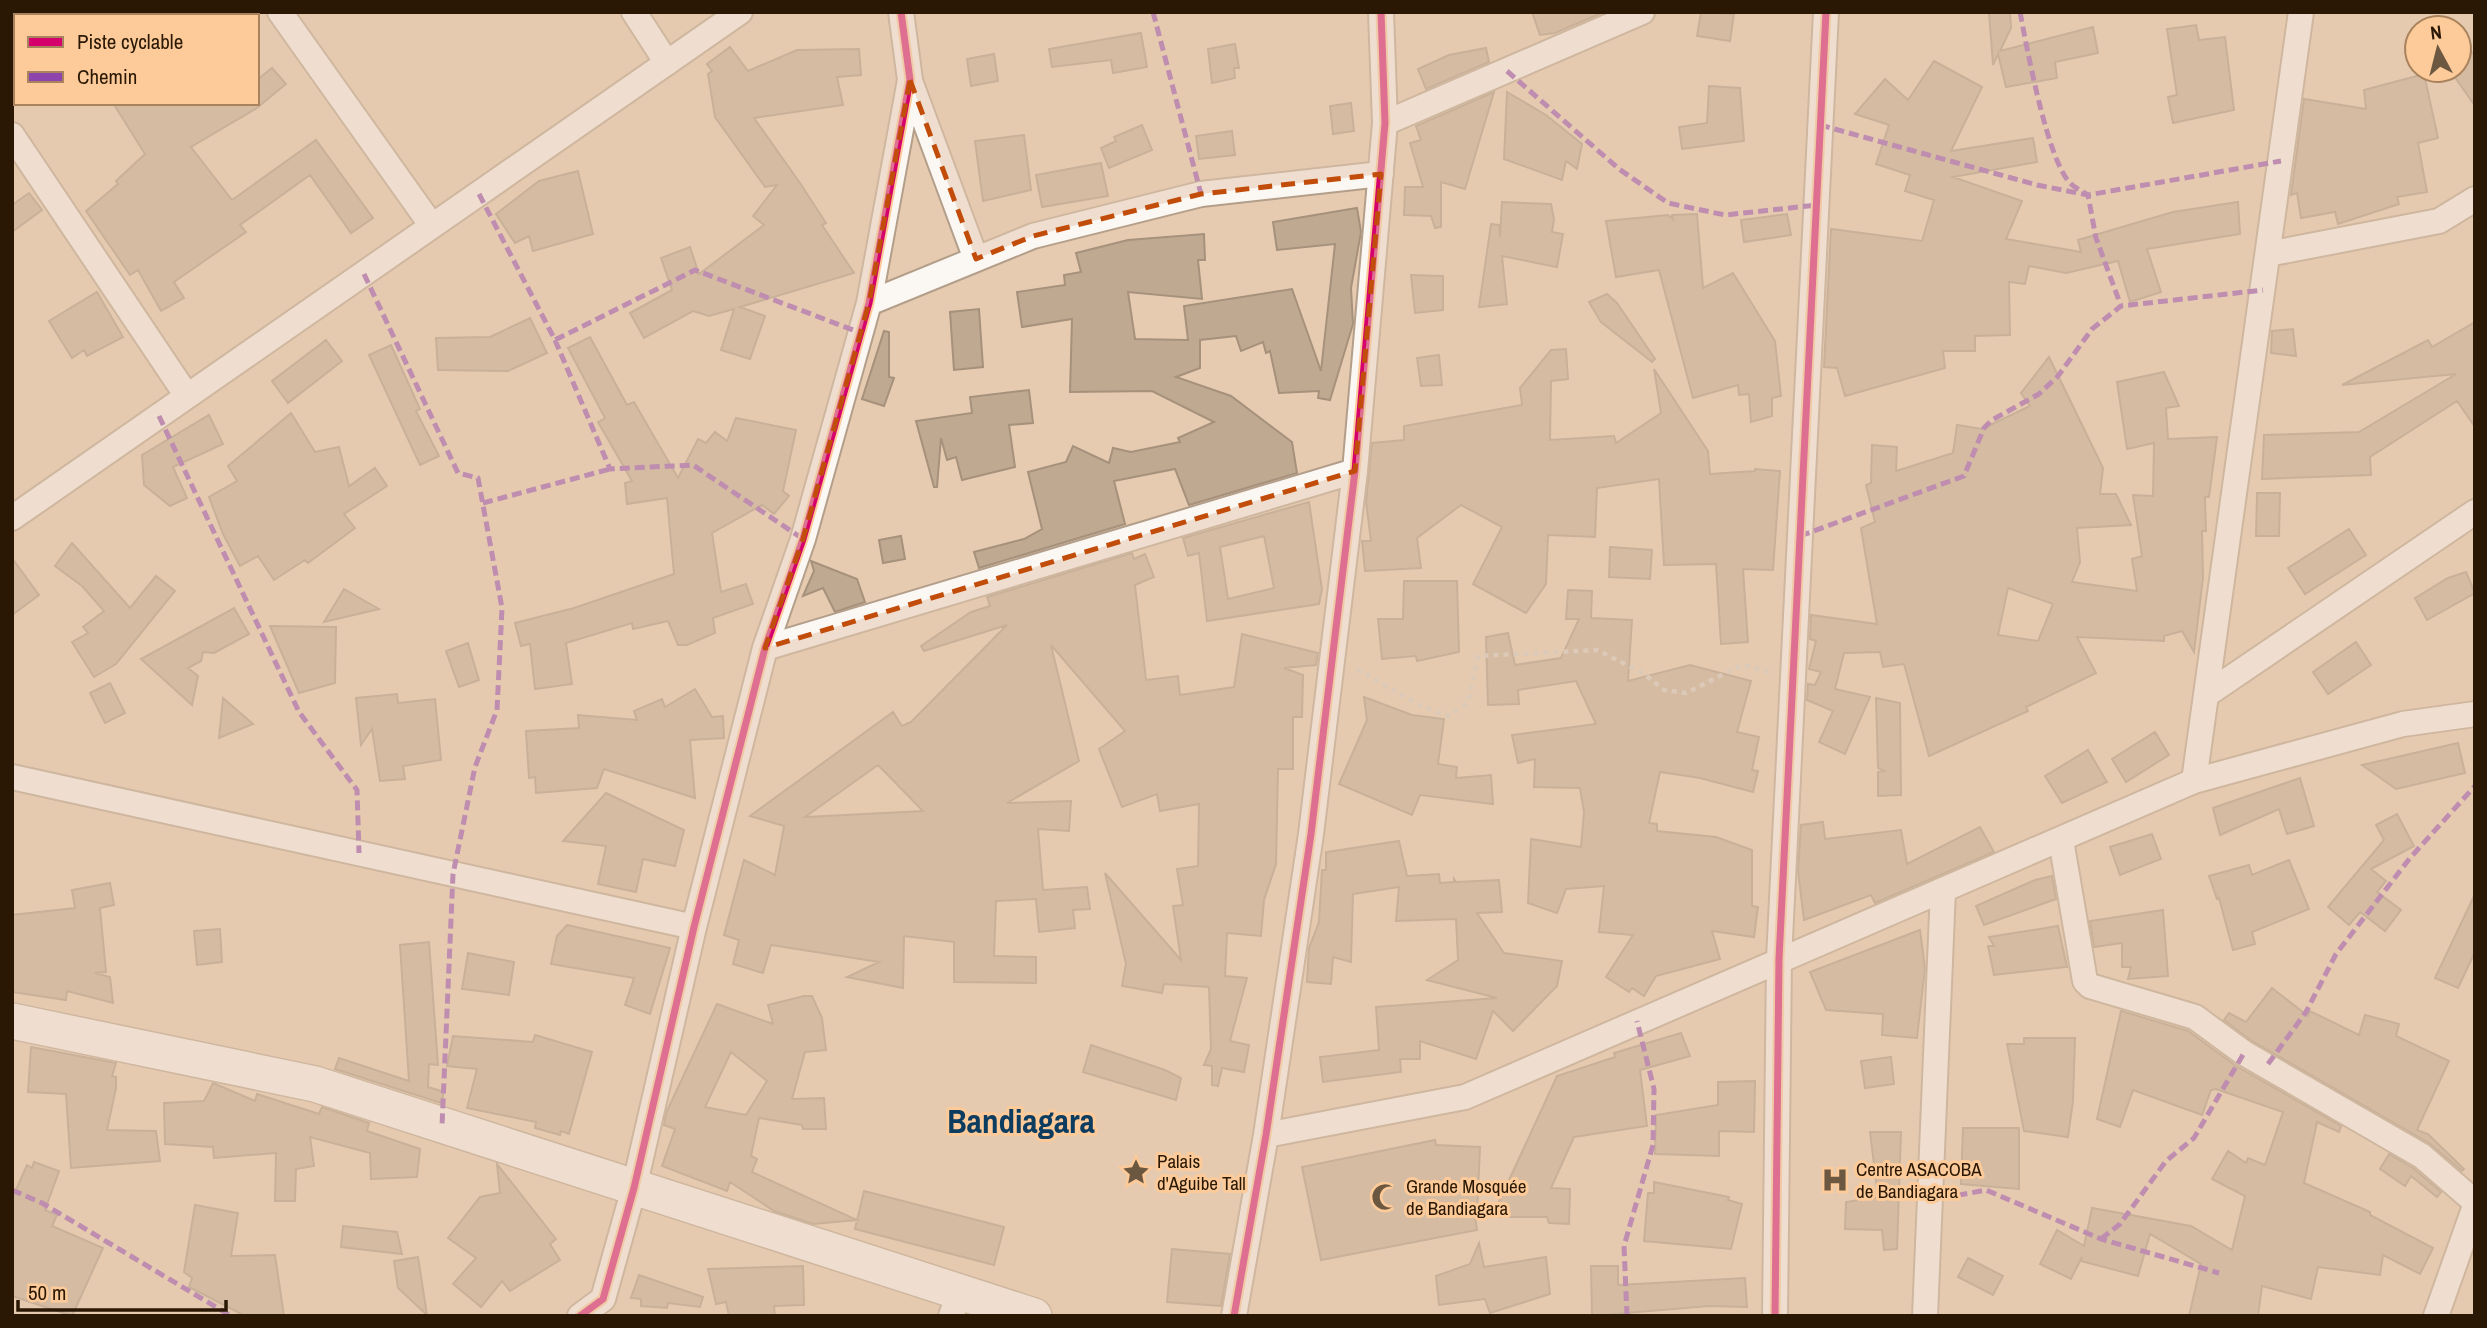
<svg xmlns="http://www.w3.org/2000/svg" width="2487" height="1328" viewBox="0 0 2487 1328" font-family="'Archivo Narrow',sans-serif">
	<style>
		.building { fill: #c0a991; stroke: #a6917c; stroke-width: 2; fill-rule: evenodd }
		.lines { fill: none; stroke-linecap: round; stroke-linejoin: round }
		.street-casing { stroke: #b39e8a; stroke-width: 28 }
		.secondary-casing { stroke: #b39e8a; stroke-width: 38 }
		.path { stroke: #d1c8c0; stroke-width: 4.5; stroke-dasharray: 5 5; stroke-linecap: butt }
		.street { stroke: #fbf7f3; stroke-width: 24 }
		.secondary { stroke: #fbf7f3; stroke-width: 35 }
		.quiet { stroke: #8e44ad; stroke-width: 5; stroke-dasharray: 10 5; stroke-linecap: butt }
		.cycleway-casing { stroke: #fdca99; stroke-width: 11 }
		.cycleway { stroke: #d6006c; stroke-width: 7 }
		.marked { fill: none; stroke: #c24c0a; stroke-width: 5; stroke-dasharray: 14 9; stroke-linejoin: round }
		.labels { text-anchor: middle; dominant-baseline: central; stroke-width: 6; stroke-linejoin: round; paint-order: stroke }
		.poi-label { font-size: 19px; fill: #2a1804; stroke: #fdca99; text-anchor: start }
		.town-label { font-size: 33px; font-weight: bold; fill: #0c3d61; stroke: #fdca99 }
	</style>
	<rect width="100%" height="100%" fill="#e6cbb0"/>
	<path class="building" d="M1532,12H1604L1555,33L1540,35Z
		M1701,12L1734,14L1730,41L1697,36Z
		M1989,12H2010L2011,28L2000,51L2093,27L2098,53L2055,62L2057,78L2006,87L1998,54L1993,65Z
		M2196,25L2199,40L2225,37L2234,110L2173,123L2168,97L2177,95L2167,29Z
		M1141,33L1147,67L1113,73L1111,60L1052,67L1049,49Z
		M1235,44L1239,68H1234L1235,78L1212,83L1208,49Z
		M730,47L748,71L797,50L859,49L861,75L837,77L843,105L754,118L800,183L826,223L822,225L854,273L740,307L765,316L750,359L721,350L734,309L709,316L693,311L644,338L630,313L672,290L661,258L690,247L699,274L764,225L753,216L777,185L765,187L715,117L708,74L712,71L707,64Z
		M1486,48L1489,62L1426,89L1418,69L1449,55Z
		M2475,51V106L2450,70H2459V61Z
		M994,54L998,81L971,86L967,59Z
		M1934,61L1982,87L1951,151L2033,138L2037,162L1953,177L2022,201L2006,239L2081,252L2078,240L2173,212L2238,202L2240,234L2147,249L2161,292L2130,302L2118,261L2066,273L2029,266L2025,284L2009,282L2010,335L1975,336V351H1943L1945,368L1845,396L1837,368L1824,367L1831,229L1922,241L1934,200L1905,191L1910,175L1876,164L1889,125L1855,114L1885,79L1908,100Z
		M272,68L286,84L257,108L191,147L232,200L316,140L373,218L351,233L310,175L240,225L246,232L174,282L184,298L161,311L138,270L130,275L86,211L118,184L116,181L145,154L113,103H257V80Z
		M2424,74L2438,138L2418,143L2427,192L2397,197L2399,204L2338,224L2335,212L2301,218L2297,193L2291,195L2304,99L2366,109L2364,90Z
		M1709,86L1740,88L1744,141L1682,149L1679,127L1707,123Z
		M1494,92L1465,189L1441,182V227L1435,228L1431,216L1404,215L1405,187H1423L1410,143L1421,140L1416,126Z
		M1507,92L1546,115L1582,144L1577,169L1566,161L1562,180L1504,159Z
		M1351,103L1354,131L1333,134L1330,106Z
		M1142,125L1152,150L1109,168L1101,148L1116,141L1114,137Z
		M1232,131L1235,155L1199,159L1196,136Z
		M1024,135L1031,190L983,201L975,141Z
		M1101,163L1108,196L1042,207L1036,175Z
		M578,171L593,234L533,251L529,236L515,243L496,214L539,181Z
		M29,193L42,210L12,232V205Z
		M1502,202L1551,204L1554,219L1552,232L1563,234L1557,267L1502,256L1507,304L1479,307L1491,224L1499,225L1500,237Z
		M1357,208L1361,232L1351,288L1353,324L1330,400L1318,398L1319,391L1279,393L1270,351L1266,353L1263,342L1241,351L1236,336L1200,340V368L1176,377L1231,396L1292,442L1297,473L1189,505L1175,469L1114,481L1125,524L979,568L974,552L1024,539L1042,529L1028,472L1066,462L1073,446L1109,463L1113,448L1131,452L1180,442L1178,438L1214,422L1152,391L1070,392L1072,319L1022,327L1017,292L1065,285L1064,275L1081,272L1076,253L1128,240L1204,234L1205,260H1198L1202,299L1128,292L1135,339L1188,340L1184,306L1292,289L1321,371L1335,244L1277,250L1273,222Z
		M1697,214L1703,288L1733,273L1775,341L1781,396L1772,398V416L1751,422L1749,394L1739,395L1738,385L1693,398L1659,270L1616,277L1606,221L1668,215L1673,219L1672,215Z
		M1787,214L1791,235L1744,242L1741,220Z
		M1411,275L1443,276V310L1415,313Z
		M97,292L123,337L87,356L84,350L72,358L49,321Z
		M1607,294L1617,303L1655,359L1652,362L1601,322L1589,302Z
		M979,309L983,367L954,370L950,312Z
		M530,318L547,353L508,371L438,370L436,338L490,337Z
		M2475,322V427L2457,401L2370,457L2371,475L2262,479L2264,435L2359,432L2456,374L2342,385L2428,340L2432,347Z
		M2293,329L2296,356L2271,353L2272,331Z
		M884,331L889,332V377L894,378L884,406L862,399Z
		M590,337L627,405L634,402L678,478L698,439L706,443L715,432L727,441L736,418L796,430L783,491L789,496L774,514L762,505L712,533L721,592L746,584L753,604L713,618L715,633L687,645H678L668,621L633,629L632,623L566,643L572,684L535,689L530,644L521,646L515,623L574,608L674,574L667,498L627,504L625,483L632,481L598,422L605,418L568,348Z
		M326,340L342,361L288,403L272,381Z
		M391,345L420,409L416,411L439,456L420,465L369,355Z
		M1566,349L1568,379L1551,381L1550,440L1614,436L1616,443L1661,413L1654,369L1708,451L1710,474L1755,471V469L1780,471L1773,570L1743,569L1748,642L1721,644L1716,564L1664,565L1659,479L1597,488L1595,537L1548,535L1546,584L1526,613L1473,584L1502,527L1461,505L1417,538L1421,568L1365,571L1362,541H1371L1366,502L1372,443L1404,440V426L1522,405L1520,388L1551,350Z
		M1439,355L1442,385L1421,386L1417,358Z
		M2049,357L2103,468L2100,494H2116L2131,525L2077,528L2080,562L2072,582L2137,591L2132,559L2142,556L2133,495L2153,496L2154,443L2127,449L2117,382L2164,372L2179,406L2166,408L2168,439L2217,437L2209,497H2205L2206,531H2202L2203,578L2194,652L2182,631L2164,636V641L2077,637L2096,673L2026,707L2028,711L1929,756L1904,664L1883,667L1880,652L1844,653L1835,689L1870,697L1845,754L1819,742L1833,711L1807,700L1808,684L1815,685L1821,672L1809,669L1816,641L1810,639L1811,615L1877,624L1861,528L1875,522L1866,485L1871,483L1872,445L1897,447L1896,471L1953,453L1957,425L1982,429L2030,406L2021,393ZM2008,588L2053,604L2038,641L1998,635Z
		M1029,390L1033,423L1009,425L1015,467L962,480L956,457L947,460L941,438L937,487H934L916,421L972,413L970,397Z
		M291,413L315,452L339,447L349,486L375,468L387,486L344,514L355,528L308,563L305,560L274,580L258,556L240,566L223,534L209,497L237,481L228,466Z
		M209,415L223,444L173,467L187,498L170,506L144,485L142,455Z
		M2257,493H2280L2279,536H2256Z
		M1309,502L1322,589L1319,604L1207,621L1199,553L1188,556L1183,538ZM1264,536L1274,588L1228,599L1220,547Z
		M2349,529L2366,555L2305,594L2288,568Z
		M901,536L905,559L883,563L879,540Z
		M72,543L130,608L156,576L175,591L116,664L94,677L72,642L88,633L83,627L104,611L82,586L55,566Z
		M1610,547L1652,550L1650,579L1609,577Z
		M1132,553L1134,559L1145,554L1154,577L1135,585L1146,680L1178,676L1180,695L1234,687L1242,634L1318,653L1316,665L1284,668L1303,675L1302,717H1293V769H1278L1276,864L1264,900L1261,936L1227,933L1225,976L1247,978L1230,1041L1249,1045L1244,1072L1222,1068L1218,1086L1212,1085V1066L1204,1065L1211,1049L1209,987L1164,984L1162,993L1122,986L1126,964L1105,873L1181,960L1173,906L1183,905L1177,869L1198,866L1199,804L1160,811L1157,794L1122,807L1099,749L1125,731L1051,645L1079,761L1007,803L1071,801L1069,831L1038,829L1043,890L1087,887L1090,909L1073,910L1075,928L1039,932L1036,899L996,901L994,956L1036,957V983L954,982V942L904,936L903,988L847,977L879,962L771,945L763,973L733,964L739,940L724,935L744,860L775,875L784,826L750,816L893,712L902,726L911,722L1007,625L924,651L921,646L971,612L990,606L987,597ZM878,765L923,811L805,817Z
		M12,558L39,595L12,615Z
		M811,561L857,579L865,602L835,612L823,588L803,596L814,571Z
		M2466,572L2475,593L2427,620L2415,598L2448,578Z
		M1404,581H1457L1459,652L1417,661L1416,656L1382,659L1378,619H1403Z
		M344,589L379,609L324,622Z
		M1568,590L1592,591L1591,618L1632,620L1628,681L1690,665L1751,681L1737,732L1759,737L1752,770L1758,771L1753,792L1700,778L1660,772L1649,823L1657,824V831L1716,837L1752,850V906L1758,907L1754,937L1712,931L1720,959L1656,976L1644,996L1632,988L1629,992L1606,977L1633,935L1599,932L1604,886L1566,889L1557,913L1528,903L1531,839L1581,847L1584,812L1580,788L1534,787L1535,759L1518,763L1512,735L1596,724L1576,681L1518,690L1519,704L1488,705L1486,637L1508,633L1515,665L1561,658L1579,619H1566Z
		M234,608L249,634L214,653L203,652L201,661L188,668L198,676L192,705L141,659Z
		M270,626L336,627L335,683L299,693Z
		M2356,642L2371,665L2328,694L2313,672Z
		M468,643L479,680L459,687L446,651Z
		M110,683L125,713L105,723L90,693Z
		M695,689L712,717L723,716L724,738L690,740L695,798L604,769L597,788L536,793L535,777L529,778L526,731L579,728L578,715L637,720L634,711L662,699L665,707Z
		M397,694L398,703L435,699L441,760L403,766L405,779L380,781L372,729L361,745L356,698Z
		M1364,697L1412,715L1444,719L1438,764L1457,767L1456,778L1491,775L1493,804L1420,795L1412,815L1339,784L1367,720Z
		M223,698L253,724L219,738Z
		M1876,698L1900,703L1901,795L1878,796V772L1884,771L1878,768Z
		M2155,732L2169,755L2126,782L2112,759Z
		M2458,743L2465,773L2396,789L2362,765Z
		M2088,750L2107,782L2062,803L2045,776Z
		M2300,778L2314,826L2287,834L2279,809L2220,835L2213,808Z
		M606,793L684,830L675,866L643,859L636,892L598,884L606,846L563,841Z
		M2397,814L2414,846L2371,869L2386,881L2377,892L2401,910L2385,931L2360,912L2349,925L2328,907L2384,840L2376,825Z
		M1823,822L1825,839L1901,830L1907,864L1980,827L1994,852L1875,903L1871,895L1804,920L1798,871L1801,825Z
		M2152,834L2161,859L2120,875L2110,847Z
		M1399,841L1407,876L1439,874L1440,883L1454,882V879L1456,882L1499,880L1502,912L1477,913L1504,953L1562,961L1557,986L1513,1031L1493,1011L1476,1059L1420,1041V1059H1400L1401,1072L1323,1082L1320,1057L1379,1050L1376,1007L1497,998L1427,980L1458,960L1456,919L1396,921L1399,887L1353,894L1351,962L1333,957L1331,984L1307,982L1309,948L1319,922L1322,870H1326V852Z
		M2289,860L2309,909L2252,932L2255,944L2233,950L2219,898L2217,899L2209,876L2249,865L2252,875Z
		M2052,876L2056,899L1984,925L1976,906L2035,880Z
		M110,883L114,905L100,908L106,972L95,973L110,977L113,1003L67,991L66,1000L12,992V915L75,908L72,890Z
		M2475,894V952L2458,988L2435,978Z
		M2163,910L2168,976L2128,979L2131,967H2122V943L2094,947L2090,921Z
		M567,925L670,948L650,1014L625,1005L634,978L551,964L557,936Z
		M2058,926L2067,967L1994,975L1988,946H1994L1989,937Z
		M220,929L222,962L197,965L194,931Z
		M1920,930L1925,968L1917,1038L1882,1035L1883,1014L1826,1010L1810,972Z
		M429,942L438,1065L429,1064L428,1087L444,1092L441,1103L335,1069L339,1058L409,1081L400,945Z
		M468,953L514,962L509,995L462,989Z
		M2272,988L2308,1016L2310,1011L2359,1035L2365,1015L2399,1024L2396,1036L2449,1061L2417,1130L2428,1134L2464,1169L2462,1171L2429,1143L2252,1041L2224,1020L2229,1013L2246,1022Z
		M804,996H812L822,1018L826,1050L805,1052L792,1099L824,1098L826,1129H803L802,1125L759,1118L751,1156L757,1159L752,1172L857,1220L813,1224L774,1211L730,1182L727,1191L662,1166L675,1129L664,1125L666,1113L717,1004L773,1024L768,1005ZM731,1052L767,1081L746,1115L705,1107Z
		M2121,1011L2188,1031L2236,1066L2341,1126L2339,1132L2317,1122L2304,1183L2370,1212V1215L2433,1248L2420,1274L2383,1255L2380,1275L2318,1267L2311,1299L2262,1286L2258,1316H2189L2201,1264L2150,1234L2138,1276L2081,1261L2082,1257L2071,1279L2040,1264L2057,1230L2084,1246L2092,1208L2191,1226L2232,1250L2245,1196L2212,1179L2228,1151L2246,1163L2248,1158L2265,1165L2283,1112L2216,1089L2211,1090L2202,1115L2133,1090L2120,1127L2097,1119Z
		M1681,1033L1690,1056L1640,1070L1647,1126L1574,1137L1551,1188L1570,1189L1569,1224L1549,1223L1547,1217H1492L1557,1076L1615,1057L1614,1053Z
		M535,1035L592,1052L569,1134L561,1131L560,1135L535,1128L536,1122L467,1108L477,1069L447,1066L453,1036L533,1042Z
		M2024,1038H2075L2073,1101L2068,1137L2024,1131L2007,1044H2024Z
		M1091,1045L1165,1070L1181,1078L1176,1100L1083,1072Z
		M31,1047L116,1063L112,1076L116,1077V1088L107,1130L156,1131L160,1161L71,1168L66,1094L28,1092Z
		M1891,1057L1894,1084L1865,1088L1861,1061Z
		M1755,1081L1754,1132L1719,1131V1156L1655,1154L1656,1115L1718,1105V1082Z
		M213,1083L255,1101L257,1094L319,1114L322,1107L369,1123L367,1131L420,1149L417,1177L371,1179L370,1153L310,1137L314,1166L296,1169L295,1201H275L276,1153L214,1158L213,1147L165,1144L164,1103L204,1101Z
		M1963,1128H2019V1189L1961,1184Z
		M1870,1132H1901L1897,1249L1884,1250L1882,1230L1845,1229L1846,1202L1878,1197Z
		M1435,1140L1436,1145L1480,1147L1477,1216H1475L1477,1230L1321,1260L1302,1167Z
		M2389,1154L2413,1168L2441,1192L2437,1197L2411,1176L2405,1186L2380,1169Z
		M34,1162L59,1171L45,1210L57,1215L52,1226L103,1248L72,1316L12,1296V1199L27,1165L32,1168Z
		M497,1164L556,1239L550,1244L560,1260L510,1291L502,1281L481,1307L453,1284L476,1258L448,1238L480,1197L500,1193Z
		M1654,1182L1729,1197L1728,1200L1742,1204L1731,1249L1644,1241L1648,1193H1654Z
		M864,1191L1004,1227L994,1265L855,1229Z
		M195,1205L238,1213L231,1256L275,1255L284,1316H245L189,1287L192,1278L184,1272Z
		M343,1226L397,1232L402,1254L341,1247Z
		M1479,1243L1484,1267L1546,1257L1550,1294L1490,1313L1485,1299L1439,1305L1436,1276L1470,1264Z
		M1172,1249L1230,1254L1221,1306L1167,1302Z
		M418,1257L427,1315L398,1288L394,1261Z
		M1968,1258L2003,1276L1993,1295L1958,1277Z
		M803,1266L804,1305L774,1306L775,1316H729L726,1302L716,1304L708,1269Z
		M1591,1266H1618V1285L1745,1278L1747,1307L1709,1306L1592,1316Z
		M639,1275L703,1297L700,1307L668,1303L667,1308L641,1306V1299L631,1298Z"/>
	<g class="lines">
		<defs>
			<path id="street" d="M280,12L432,226
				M634,12L667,63
				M910,81L976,259
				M1385,123L1642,12
				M12,135L187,396
				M2268,254L2439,221L2475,199
				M869,303L1033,236L1201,194L1381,174
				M12,518L740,12
				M765,648L1355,471
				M2206,695L2475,512
				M12,777L694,927
				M2194,781L2301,12
				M2061,840L2085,981L2090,986L2195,1017L2244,1053L2422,1156L2475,1202
				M1266,1135L1465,1097L2194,781L2403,724L2475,714
				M580,1316L603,1299L634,1188L694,927L765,648L803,539L869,303L910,80L901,12
				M951,1316L960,1292
				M1234,1316L1266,1135L1311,834L1355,471L1385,123L1381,12
				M1775,1316L1779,959L1826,12
				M1925,1316L1943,890
				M2436,1316L2475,1206"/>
			<path id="secondary" d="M12,1021L315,1084L1034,1316"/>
		</defs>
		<use href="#street" class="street-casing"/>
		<use href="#secondary" class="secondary-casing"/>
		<path class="path" d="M1357,669L1419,705L1447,716L1468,703L1478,656L1597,650L1643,673L1664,690L1686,693L1742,665L1769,672"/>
		<use href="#street" class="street"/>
		<use href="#secondary" class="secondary"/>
		<path class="quiet" d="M1153,12L1201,194
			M2020,12C2027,48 2047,159 2070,183C2075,188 2082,191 2088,195L2096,238L2121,306
			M1507,71L1619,169L1668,203L1725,215L1817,205
			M1820,125L2037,185L2088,195L2281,161
			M479,194L555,340L695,270L861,333
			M364,274L458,473L478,478L502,608L497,710L475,767L453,874L442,1126
			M555,340L610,469L693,465L803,539
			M159,416L299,712L357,790L359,853
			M483,503L610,469
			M1800,536L1964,476L1984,428L1992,420L2039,394L2058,376L2092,329L2121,306L2263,290
			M2268,1064L2306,1012L2336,954L2410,858L2475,786
			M12,1190L42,1203L231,1316
			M1928,1201L1986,1190L2101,1239L2219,1273
			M2101,1239L2120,1224L2166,1161L2194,1138L2244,1053
			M1627,1316L1624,1246L1653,1145L1654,1089L1637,1021"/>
		<defs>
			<path id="cycleway" d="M580,1316L603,1299L634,1188L694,927L765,648L803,539L869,303L910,80L901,12
				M1234,1316L1266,1135L1311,834L1355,471L1385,123L1381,12
				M1775,1316L1779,959L1826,12"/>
		</defs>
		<use href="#cycleway" class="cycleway-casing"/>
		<use href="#cycleway" class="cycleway"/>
	</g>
	<path d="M0 0H2487V1328H0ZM910,80L976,259L1033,236L1201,194L1381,174L1355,471L765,648L803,539L869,303Z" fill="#e6cbb0" fill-opacity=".55" fill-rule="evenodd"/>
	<path class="marked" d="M910,80L976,259L1033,236L1201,194L1381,174L1355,471L765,648L803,539L869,303Z"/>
	<defs>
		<symbol id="sight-bare" viewBox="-9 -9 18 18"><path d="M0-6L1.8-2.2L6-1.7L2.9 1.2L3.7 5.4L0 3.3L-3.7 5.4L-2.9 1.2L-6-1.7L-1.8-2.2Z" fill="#6c5740" stroke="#fdca99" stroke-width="2.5" paint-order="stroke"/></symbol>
		<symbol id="hospital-bare" viewBox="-9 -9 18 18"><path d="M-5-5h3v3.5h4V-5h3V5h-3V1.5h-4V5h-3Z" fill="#6c5740" stroke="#fdca99" stroke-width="2.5" paint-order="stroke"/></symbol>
		<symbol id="mosque-bare" viewBox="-9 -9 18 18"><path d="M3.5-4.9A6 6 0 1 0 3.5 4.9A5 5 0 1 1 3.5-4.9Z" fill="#6c5740" stroke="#fdca99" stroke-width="2.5" paint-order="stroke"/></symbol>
	</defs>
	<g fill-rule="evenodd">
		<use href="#sight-bare" x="1117" y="1153" width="38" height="38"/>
		<use href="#hospital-bare" x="1816" y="1161" width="38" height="38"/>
		<use href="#mosque-bare" x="1366" y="1178" width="38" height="38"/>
	</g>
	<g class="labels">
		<g class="poi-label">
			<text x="1157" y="1161">Palais<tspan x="1157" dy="22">d'Aguibe Tall</tspan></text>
			<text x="1856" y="1169">Centre ASACOBA<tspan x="1856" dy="22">de Bandiagara</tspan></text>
			<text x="1406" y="1186">Grande Mosquée<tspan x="1406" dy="22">de Bandiagara</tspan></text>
		</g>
		<g class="town-label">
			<text x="1021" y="1121">Bandiagara</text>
		</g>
	</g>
	<rect width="2487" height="1328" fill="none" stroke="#2a1804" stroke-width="28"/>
	<rect x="14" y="14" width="245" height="91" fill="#fdca99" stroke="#a9835d" stroke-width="2"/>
	<rect x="28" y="37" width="35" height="10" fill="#d6006c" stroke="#a9835d" stroke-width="2"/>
	<text x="77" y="49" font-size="21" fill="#2a1804">Piste cyclable</text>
	<rect x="28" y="72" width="35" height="10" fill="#8e44ad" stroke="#a9835d" stroke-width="2"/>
	<text x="77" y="84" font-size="21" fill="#2a1804">Chemin</text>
	<g transform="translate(2438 49) rotate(353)"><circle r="33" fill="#fdca99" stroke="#a9835d" stroke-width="2"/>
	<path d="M0-5L12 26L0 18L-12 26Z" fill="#6c5740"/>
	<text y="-10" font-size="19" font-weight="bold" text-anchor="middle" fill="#2a1804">N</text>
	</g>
	<path d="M18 1300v10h208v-10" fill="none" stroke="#2a1804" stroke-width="3.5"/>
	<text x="28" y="1300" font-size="21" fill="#2a1804" stroke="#fdca99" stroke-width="5" paint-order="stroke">50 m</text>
</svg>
